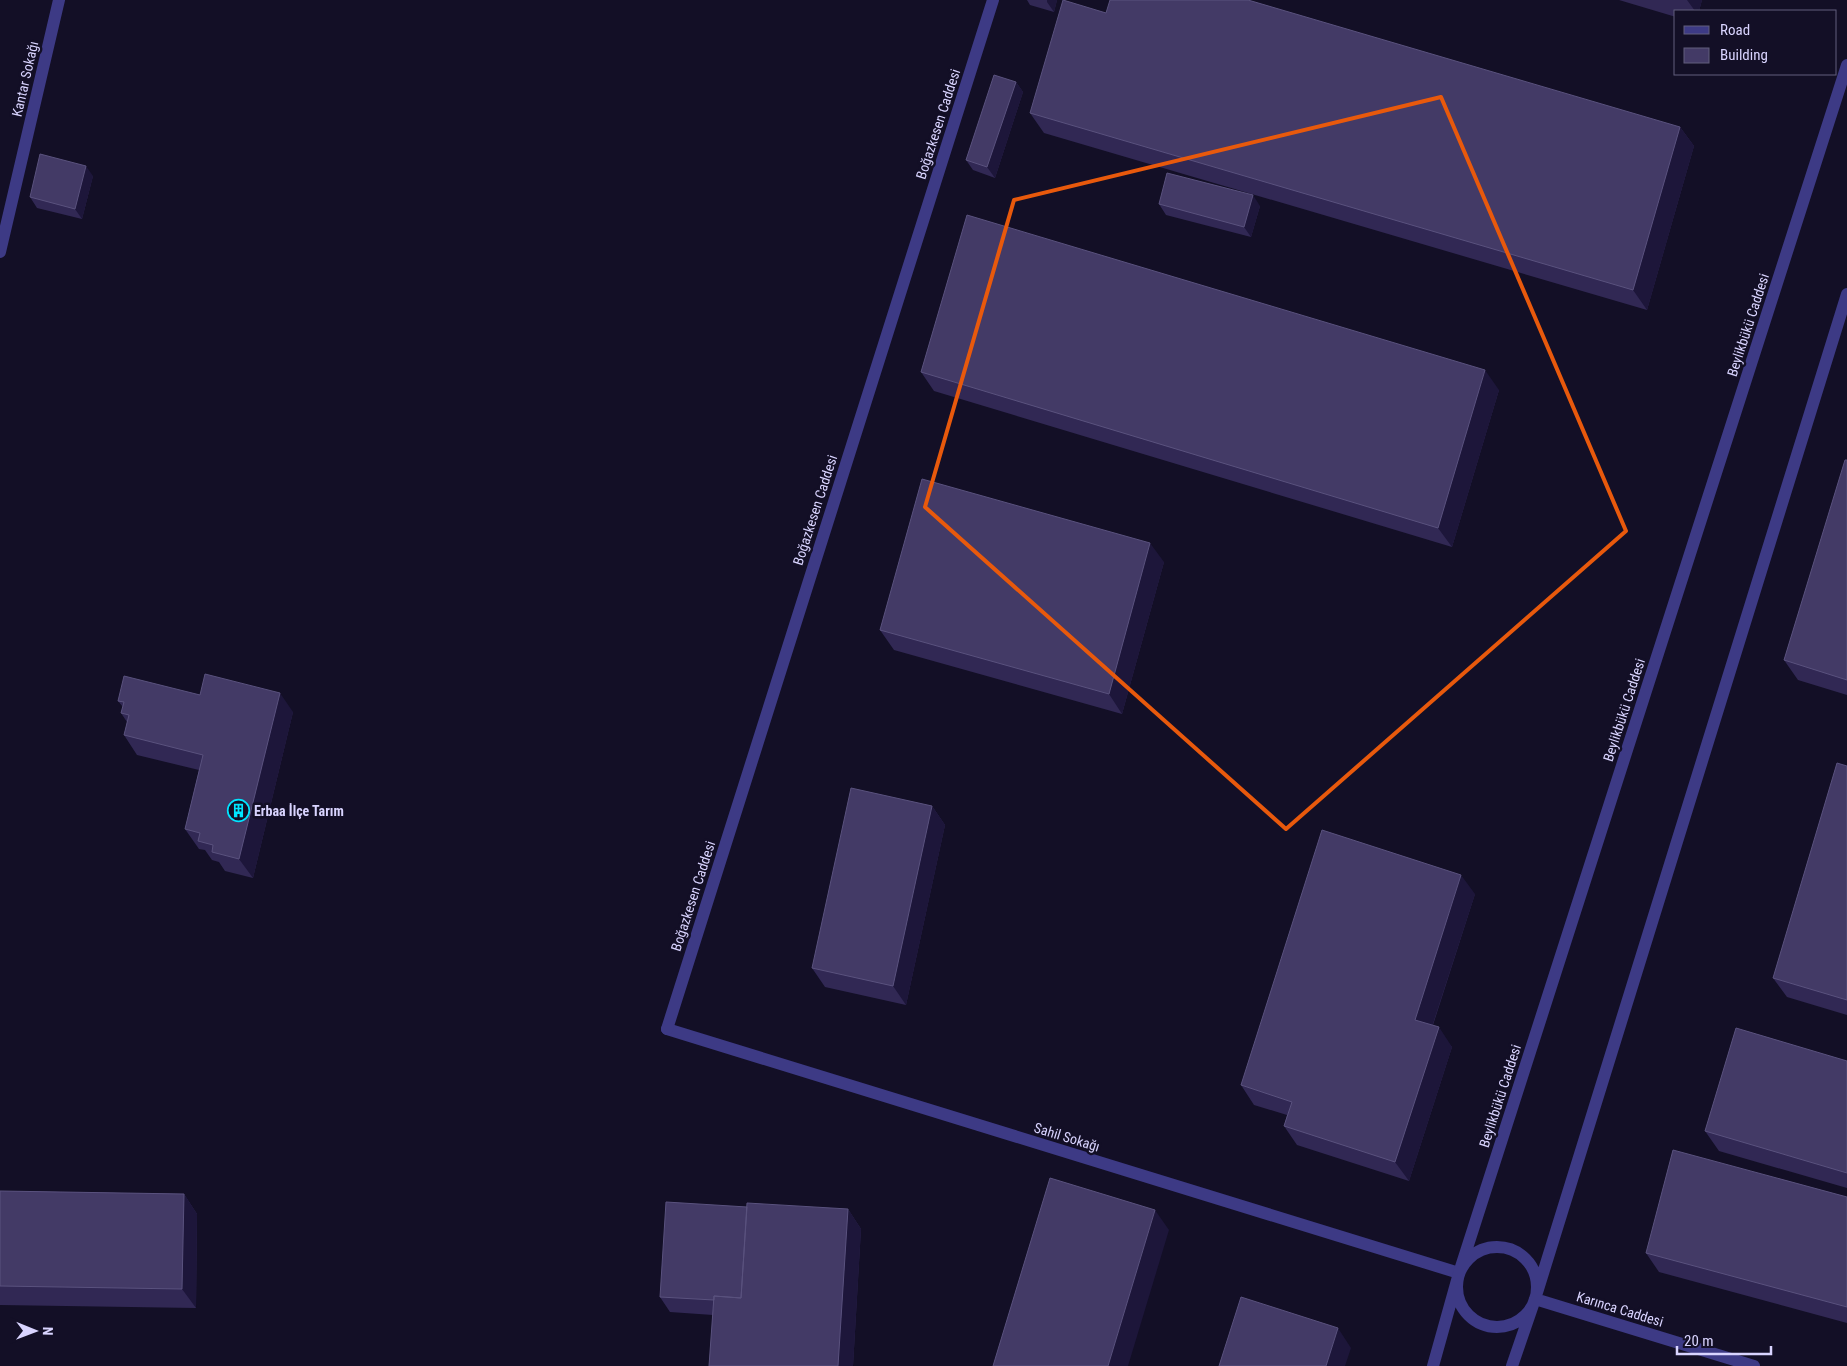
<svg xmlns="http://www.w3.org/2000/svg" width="1847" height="1366" viewBox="0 0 1847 1366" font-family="'Roboto Condensed',sans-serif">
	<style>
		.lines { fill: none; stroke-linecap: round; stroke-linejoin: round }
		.minor { stroke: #3d3a85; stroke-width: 12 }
		.tertiary { stroke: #3d3a85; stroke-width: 12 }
		.wall { fill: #312854 }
		.shaded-wall { fill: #1d163a }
		.building { fill: #433a66; stroke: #5a527e }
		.marked { fill: none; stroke: #e8590c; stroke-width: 4; stroke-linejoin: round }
		.labels { text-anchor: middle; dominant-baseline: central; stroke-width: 5; stroke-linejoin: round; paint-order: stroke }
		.street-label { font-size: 14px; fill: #d9d4ff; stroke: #130f26 }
		.poi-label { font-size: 14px; font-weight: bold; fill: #d9d4ff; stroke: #130f26; text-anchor: start }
	</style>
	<rect width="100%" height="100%" fill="#130f26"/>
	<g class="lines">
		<path class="minor" d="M0,252L59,0
			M667,1029L1459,1273"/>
		<path class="tertiary" d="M667,1029L993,0
			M1457 1287a40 40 0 1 1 80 0a40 40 0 1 1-80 0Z
			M1535,1299L1754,1366
			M1433,1366L1459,1273L1847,65
			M1512,1366L1535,1299L1847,294"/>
	</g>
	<path class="wall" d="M1027,0H1057L1054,12L1030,5Z
		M1619,0H1702L1699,11H1676V17Z
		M1106,13L1680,127L1694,146L1647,310L1044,133L1030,113Z
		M1016,82L1023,92L995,178L973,170L966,160Z
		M93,176L82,219L37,208L30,197Z
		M1159,204L1260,206L1251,237L1166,215Z
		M921,372L1499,390L1452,547L934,391Z
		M1847,460V695L1798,680L1784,660Z
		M1164,562L1122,714L894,650L880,630Z
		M200,695L293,712L253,878L225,871L219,862L212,860L205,850L199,849L185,829L199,770L137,755L124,735L127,722L121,713L123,707L118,701Z
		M1847,766V1015L1787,997L1773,978Z
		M932,806L945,825L906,1005L825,987L812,968Z
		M1475,894L1433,1025L1452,1047L1409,1181L1297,1145L1284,1126L1287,1115L1254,1105L1241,1085Z
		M1847,1061V1188L1719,1151L1705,1131Z
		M0,1191L184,1194L197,1214L196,1308L0,1305Z
		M1847,1197V1323L1659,1272L1646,1253Z
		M747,1207L848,1209L861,1229L853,1366H709L713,1315L670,1312L660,1297Z"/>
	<path class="shaded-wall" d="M1047,0H1057L1054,12L1047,2Z
		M1687,0H1702L1699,11H1695Z
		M1016,82L1023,92L995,178L987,167Z
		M1680,127L1694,146L1647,310L1633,290Z
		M86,166L93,176L82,219L75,209Z
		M1253,195L1260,206L1251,237L1244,227Z
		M1485,370L1499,390L1452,547L1438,528Z
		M1150,543L1164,562L1122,714L1109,694Z
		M280,693L293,712L253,878L239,859Z
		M932,806L945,825L906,1005L893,986Z
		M1461,875L1475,894L1428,1039L1415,1020Z
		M1439,1027L1452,1047L1409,1181L1395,1162Z
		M184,1194L197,1214L196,1308L182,1289Z
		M848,1209L861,1229L853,1366H838Z
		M1155,1210L1169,1230L1128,1366H1108Z
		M1338,1328L1351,1348L1345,1366H1326Z"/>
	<path class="building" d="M1063,0L1106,13L1110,0H1248L1680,127L1633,290L1030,113Z
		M994,75L1016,82L987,167L966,160Z
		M40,154L86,166L75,209L30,197Z
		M1167,173L1253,195L1244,227L1159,204Z
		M967,215L1485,370L1438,528L921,372Z
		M1845,460H1847V680L1784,660Z
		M922,479L1150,543L1109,694L880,630Z
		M205,674L280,693L239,859L212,852L213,845L198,841L200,833L185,829L203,755L124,735L129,715L121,713L124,702L118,701L124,676L200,695Z
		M1837,763L1847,766V1000L1773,978Z
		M851,788L932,806L893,986L812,968Z
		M1322,830L1461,875L1415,1020L1439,1027L1395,1162L1284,1126L1292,1102L1241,1085Z
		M1736,1028L1847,1061V1173L1705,1131Z
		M1673,1150L1847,1197V1307L1646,1253Z
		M1050,1178L1155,1210L1108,1366H993Z
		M0,1191L184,1194L182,1289L0,1286Z
		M666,1202L747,1207L741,1298L714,1296V1300L660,1297Z
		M747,1203L848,1209L838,1366H709L714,1296L741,1298Z
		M1241,1297L1338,1328L1326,1366H1219Z"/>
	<path class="marked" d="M1441,97L1626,531L1286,829L925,507L1014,200Z"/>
	<defs>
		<symbol id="building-ring" viewBox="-11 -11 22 22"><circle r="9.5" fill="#130f26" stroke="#00e5ff" stroke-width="1.5"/><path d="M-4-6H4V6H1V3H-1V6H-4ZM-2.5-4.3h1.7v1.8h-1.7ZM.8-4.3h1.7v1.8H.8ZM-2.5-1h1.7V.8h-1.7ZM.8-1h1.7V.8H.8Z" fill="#00e5ff"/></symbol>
	</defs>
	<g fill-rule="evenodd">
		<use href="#building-ring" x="226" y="798" width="25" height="25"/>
	</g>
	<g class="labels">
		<g class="street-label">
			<text transform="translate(25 79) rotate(-77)">Kantar Sokağı</text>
			<text transform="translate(938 124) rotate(-72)">Boğazkesen Caddesi</text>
			<text transform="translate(1748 325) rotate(-72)">Beylikbükü Caddesi</text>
			<text transform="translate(815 510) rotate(-72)">Boğazkesen Caddesi</text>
			<text transform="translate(1624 710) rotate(-72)">Beylikbükü Caddesi</text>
			<text transform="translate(693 896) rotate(-72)">Boğazkesen Caddesi</text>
			<text transform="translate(1500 1096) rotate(-72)">Beylikbükü Caddesi</text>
			<text transform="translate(1067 1137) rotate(17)">Sahil Sokağı</text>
			<text transform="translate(1620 1309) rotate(17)">Karınca Caddesi</text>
		</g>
		<g class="poi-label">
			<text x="254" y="811">Erbaa İlçe Tarım</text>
		</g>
	</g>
	<rect x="1674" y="10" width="162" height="65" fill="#130f26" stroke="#625e7d"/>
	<rect x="1684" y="26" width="25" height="8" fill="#3d3a85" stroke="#625e7d"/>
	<text x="1720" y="35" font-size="15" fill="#d9d4ff">Road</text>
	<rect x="1684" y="48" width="25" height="15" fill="#433a66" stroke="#625e7d"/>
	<text x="1720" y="60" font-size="15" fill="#d9d4ff">Building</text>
	<g transform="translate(35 1331) rotate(91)" stroke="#130f26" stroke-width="4" paint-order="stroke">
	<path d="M0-4L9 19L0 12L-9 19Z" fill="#d9d4ff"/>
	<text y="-8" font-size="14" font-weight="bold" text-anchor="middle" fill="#d9d4ff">N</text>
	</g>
	<path d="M1677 1346v8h94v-8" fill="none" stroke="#d9d4ff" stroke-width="2.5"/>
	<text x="1684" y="1346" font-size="15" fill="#d9d4ff" stroke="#130f26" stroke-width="4" paint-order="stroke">20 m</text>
</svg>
